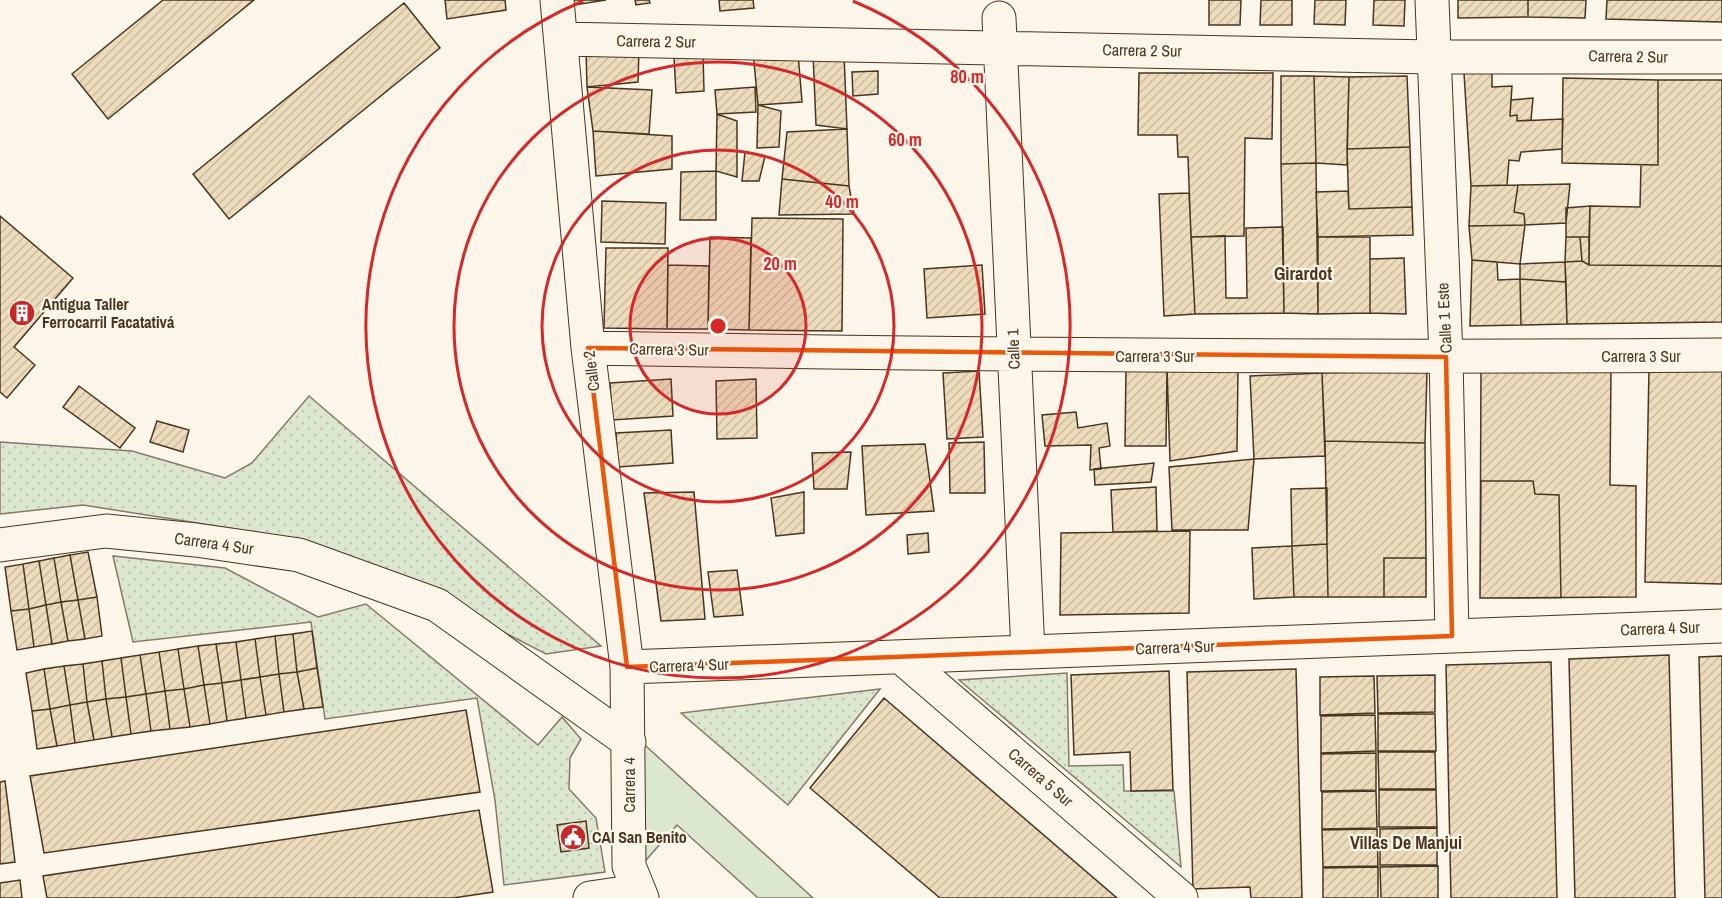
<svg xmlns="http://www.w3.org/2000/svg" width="1722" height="898" viewBox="0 0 1722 898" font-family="'Archivo Narrow',sans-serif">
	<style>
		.grass { fill: url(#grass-dots); stroke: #887966; stroke-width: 1.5 }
		.park { fill: #dce7d0; stroke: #887966; stroke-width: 1.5 }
		.building { fill: url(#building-hatch); stroke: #4a3520; stroke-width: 1.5 }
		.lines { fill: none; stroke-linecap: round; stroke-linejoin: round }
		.minor-casing { stroke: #4a3520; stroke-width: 35 }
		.minor { stroke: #fbf6e9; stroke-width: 33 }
		.marked { fill: none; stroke: #e8590c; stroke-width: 4.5; stroke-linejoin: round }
		.ring { fill: none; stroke: #d62828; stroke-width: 3 }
		.labels { text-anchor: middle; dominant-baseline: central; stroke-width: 4.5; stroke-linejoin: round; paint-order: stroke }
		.street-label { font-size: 16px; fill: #4a3520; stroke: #fbf6e9 }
		.poi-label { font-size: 16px; font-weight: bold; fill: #4a3520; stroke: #fbf6e9; text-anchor: start }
		.neighbourhood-label { font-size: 18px; font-weight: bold; fill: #4a3520; stroke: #fbf6e9 }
		.centre { fill: #d62828; stroke: #fbf6e9; stroke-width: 3 }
		.ring-label { font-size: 18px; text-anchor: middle; font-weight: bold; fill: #d62828; stroke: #fbf6e9; stroke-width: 4.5; stroke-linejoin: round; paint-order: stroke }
	</style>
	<defs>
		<pattern id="grass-dots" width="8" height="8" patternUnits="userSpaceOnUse" patternTransform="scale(1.5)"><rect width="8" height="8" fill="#dce7d0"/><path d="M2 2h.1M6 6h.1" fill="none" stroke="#bec7b2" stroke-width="1.8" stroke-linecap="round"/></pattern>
		<pattern id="building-hatch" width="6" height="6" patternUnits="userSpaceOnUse" patternTransform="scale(1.5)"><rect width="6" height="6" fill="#ecdcbc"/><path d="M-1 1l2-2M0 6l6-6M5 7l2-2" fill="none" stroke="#ccbda1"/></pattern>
	</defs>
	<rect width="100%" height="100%" fill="#fbf6e9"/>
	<path class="grass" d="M309,396L601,646L546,654L381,569L261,533L83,505L0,514V442L132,451L225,478L252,463Z
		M113,556L225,568L318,617L366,604L538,745L562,717L581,739L570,758L569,789L596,818L605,872L504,885L495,800L477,698L325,719L311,622L133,642Z
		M1067,673L1069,766L1123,765L1124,791H1174L1181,867L959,680Z
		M880,689L788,805L681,713Z"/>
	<path class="park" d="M636,737L813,898H758L677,825L638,869Z"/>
	<path class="building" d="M163,0H254L108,119L72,74Z
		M445,0H505L506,10L447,19Z
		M567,0H606L568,6Z
		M635,0H649L650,3L636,5Z
		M719,0H753L754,8L720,11Z
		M1209,0H1241L1240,25H1209Z
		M1261,0H1292V25H1260Z
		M1315,0H1346L1345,25L1314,24Z
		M1374,0H1405L1404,26L1373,25Z
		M1458,0H1528V17L1458,18Z
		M1528,0H1586L1585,18L1528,17Z
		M1607,0H1722V22L1606,19Z
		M404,3L440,48L229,219L193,174Z
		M586,49H639L638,82L587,87Z
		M753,51L798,53L802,102L758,105Z
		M813,53L844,54L847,129L816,125Z
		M703,55L704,91L676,93L674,57Z
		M878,71V94L853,96L852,72Z
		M1139,73H1273L1272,139L1245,138L1244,236L1191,237L1188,157H1178L1177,135H1138Z
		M1464,73H1492V87L1512,86L1510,116L1517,115V121L1563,119L1562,149L1521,152L1519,161L1509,160L1507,185L1471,186Z
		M1281,76H1314L1316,163L1281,164Z
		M1314,76L1349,77L1347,165L1316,163Z
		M1407,76L1410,147L1347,149L1349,77Z
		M1563,78L1658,80V165L1562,163Z
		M1658,80H1722V266L1589,265L1590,206L1640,207L1641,165H1658Z
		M587,87L652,90L649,134L593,131Z
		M755,87L756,112L717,114L715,90Z
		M1533,98L1531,120L1517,121V115L1510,116L1511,100Z
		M758,105L781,111L779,147L757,148Z
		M717,114L737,121V177L716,171Z
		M847,129L849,186L782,179L787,132Z
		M593,131L672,136V169L596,176Z
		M1410,147L1412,207L1349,209L1347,149Z
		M745,152L765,156L759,181H742Z
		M1316,163L1318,314L1284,313L1281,164Z
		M716,171V220H680L681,172Z
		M782,179L849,186L854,214L779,215Z
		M1570,184L1566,223L1525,225L1524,214L1514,212L1518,185Z
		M1518,185L1514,212L1524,214L1525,225L1469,226L1471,186Z
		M1348,191L1349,209L1412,207L1413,235L1318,237L1316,192Z
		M1189,193L1195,314L1164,316L1159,194Z
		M602,201L666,203L665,244L601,242Z
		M1590,206L1589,237H1566V208Z
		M0,216L73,278L14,347L35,365L7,398L0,392Z
		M752,218L843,219L842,331L749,330Z
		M1525,225L1520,264L1472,260L1469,226Z
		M1283,227L1284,313L1195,314L1191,237L1225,236L1226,298H1247L1246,228Z
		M710,237L751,238L749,330L708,329Z
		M1318,237H1370V313L1318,314Z
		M1566,237H1580L1582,261L1565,262Z
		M1580,237H1589V265L1582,261Z
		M606,248H668L667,329L604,328Z
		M1404,258L1406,314L1370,313V259Z
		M1472,260L1497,262L1498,280L1520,279L1521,325L1470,326Z
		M1582,261L1589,265L1722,266V322L1567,324L1565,262Z
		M1565,262L1566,282L1520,279V264Z
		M668,265L709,266L708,329H667Z
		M982,265L985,314L927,318L924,269Z
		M1520,279L1566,282L1567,324L1521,325Z
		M1481,365H1611L1610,485L1636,486V597L1480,598Z
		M1238,366L1237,451L1170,461L1167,367Z
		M1126,367H1167L1166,446H1125Z
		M1649,368L1722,369V584L1645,582Z
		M979,371L983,437L947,439L943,373Z
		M1427,371L1425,443L1325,441L1322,373Z
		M1322,373L1325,456L1254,459L1250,376Z
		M671,379L673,416L612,420L610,383Z
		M756,379L757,438L717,439L716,381Z
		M79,386L135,428L120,448L63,407Z
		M1076,412L1078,428L1107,423L1110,446L1099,448L1101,469L1090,470L1091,445L1045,446L1042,415Z
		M157,421L189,430L183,452L150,442Z
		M671,430L673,463L618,467L616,433Z
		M1325,441L1425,443L1426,558H1384V597H1328Z
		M984,442L985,493H950L949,443Z
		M925,444L934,511L866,515L862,446Z
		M851,452L847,489H814L812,453Z
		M1254,459L1248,530H1172L1169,467Z
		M1154,463L1151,482L1095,485L1094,469Z
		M1481,481H1533L1535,494L1559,495L1561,598H1480Z
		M1156,487L1157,531L1113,532L1111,490Z
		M1327,488V544L1292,546L1291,489Z
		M694,492L705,619L661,621L644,493Z
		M804,492V533L776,536L771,498Z
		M1190,531L1189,613L1060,615L1061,533Z
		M928,533L929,552L908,554L907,535Z
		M1327,544L1328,597H1294L1292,546Z
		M1292,546L1294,597L1254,599L1252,548Z
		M88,552L97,597L78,600L70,555Z
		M70,555L78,600L61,602L54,558Z
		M54,558L61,602L46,605L39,561Z
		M1384,558H1426V597H1384Z
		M39,561L46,605L29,609L23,564Z
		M23,564L29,609L11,611L5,567Z
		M737,570L743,615L714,617L708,572Z
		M97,597L102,636L85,639L78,600Z
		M78,600L85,639L68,641L61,602Z
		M61,602L68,641L52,644L46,605Z
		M46,605L52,644L34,647L29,609Z
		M29,609L34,647L17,650L11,611Z
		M312,631L317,668L297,672L293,634Z
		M293,634L297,672L279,674L275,636Z
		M275,636L279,674L260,677L255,639Z
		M255,639L260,677L241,680L236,642Z
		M236,642L241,680L222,683L216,644Z
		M216,644L222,683L204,685L198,646Z
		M198,646L204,685L184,689L178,649Z
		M178,649L184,689L165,691L159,652Z
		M159,652L165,691L146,694L140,655Z
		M140,655L146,694L126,697L121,658Z
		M1669,655L1675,898H1575L1569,659Z
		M1722,656V898H1705L1699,657Z
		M121,658L126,697L106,699L102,661Z
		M102,661L106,699L87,702L83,664Z
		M1551,662L1557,898H1451L1446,665Z
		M83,664L87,702L70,705L64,666Z
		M64,666L70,705L50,709L44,669Z
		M317,668L323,707L304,709L297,672Z
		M44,669L50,709L32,711L26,673Z
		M1296,669L1302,898H1251L1250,887L1193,889L1187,672Z
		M1169,671L1173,790L1131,791L1130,752L1074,755L1071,675Z
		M297,672L304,709L284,712L279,674Z
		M279,674L284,712L266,715L260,677Z
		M1435,675V712L1378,713L1377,676Z
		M1374,676L1375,713L1320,715V677Z
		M260,677L266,715L246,718L241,680Z
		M241,680L246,718L227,721L222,683Z
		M222,683L227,721L210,724L204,685Z
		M204,685L210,724L190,727L184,689Z
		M184,689L190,727L170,729L165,691Z
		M165,691L170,729L151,731L146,694Z
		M146,694L151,731L131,734L126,697Z
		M126,697L131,734L112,737L106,699Z
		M884,698L1117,898H940L810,788Z
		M106,699L112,737L94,740L87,702Z
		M87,702L94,740L75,743L70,705Z
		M70,705L75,743L57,746L50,709Z
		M50,709L57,746L37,749L32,711Z
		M466,710L480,792L44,853L30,776Z
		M1378,714H1435L1436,751H1378Z
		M1375,715L1376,751L1321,753V716Z
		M1378,752H1435L1436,789H1379Z
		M1376,753V790L1321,791V754Z
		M5,781L15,862L0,864V782Z
		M1379,790H1436L1437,827H1379Z
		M1376,791L1377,828L1322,829V792Z
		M479,810L493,892L453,898H47L43,876Z
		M586,821L589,848L561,852L557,825Z
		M1437,828V865H1380V829Z
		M1377,829L1378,866L1323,867L1322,830Z
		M1438,866V898H1381L1380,867Z
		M1378,867V898H1323V868Z
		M20,880L22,898H0V883Z"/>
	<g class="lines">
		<defs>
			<path id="minor" d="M557,0L588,348L627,667L629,866L642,898
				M1432,0L1446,357L1452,636
				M999,18L1028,652
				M562,39L1432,57H1722
				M588,348C966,355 1344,358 1722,355
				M0,545L106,531L196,540L299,555L437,605L629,742
				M901,657L1181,898
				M627,667L1722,626
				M590,898L638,891"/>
		</defs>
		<use href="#minor" class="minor-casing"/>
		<use href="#minor" class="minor"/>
	</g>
	<path class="marked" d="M588,348L1446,357L1452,636L627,667Z"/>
	<circle cx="718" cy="326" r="88" fill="#d62828" fill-opacity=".12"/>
	<g class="ring">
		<circle cx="718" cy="326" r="88"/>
		<circle cx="718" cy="326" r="176"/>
		<circle cx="718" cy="326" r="264"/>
		<path d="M853 1A352 352 0 1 1 583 1"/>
	</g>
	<defs>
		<symbol id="building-disc" viewBox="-11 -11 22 22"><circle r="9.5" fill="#c62828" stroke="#fbf6e9"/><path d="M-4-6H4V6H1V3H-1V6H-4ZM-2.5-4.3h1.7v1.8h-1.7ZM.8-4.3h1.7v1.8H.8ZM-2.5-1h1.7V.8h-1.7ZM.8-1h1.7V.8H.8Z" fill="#fff"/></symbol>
		<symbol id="civic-disc" viewBox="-11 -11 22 22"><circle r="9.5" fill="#c62828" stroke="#fbf6e9"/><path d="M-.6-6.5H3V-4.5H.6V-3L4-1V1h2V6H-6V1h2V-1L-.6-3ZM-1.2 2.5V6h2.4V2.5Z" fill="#fff"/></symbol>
	</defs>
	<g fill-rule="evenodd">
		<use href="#building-disc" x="7" y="298" width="30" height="30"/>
		<use href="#civic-disc" x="558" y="822" width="30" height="30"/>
	</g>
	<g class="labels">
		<g class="street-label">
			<text transform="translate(656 41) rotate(1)">Carrera 2 Sur</text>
			<text transform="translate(1142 50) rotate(1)">Carrera 2 Sur</text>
			<text transform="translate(1628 56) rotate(1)">Carrera 2 Sur</text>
			<text transform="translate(1444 318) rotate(-93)">Calle 1 Este</text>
			<text transform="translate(669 349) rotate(1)">Carrera 3 Sur</text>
			<text transform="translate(1013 349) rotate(-92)">Calle 1</text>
			<text x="1155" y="356">Carrera 3 Sur</text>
			<text x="1641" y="356">Carrera 3 Sur</text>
			<text transform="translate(591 371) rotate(-97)">Calle 2</text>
			<text transform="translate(214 543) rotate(8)">Carrera 4 Sur</text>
			<text transform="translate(1660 628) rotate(-2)">Carrera 4 Sur</text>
			<text transform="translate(1175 647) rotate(-2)">Carrera 4 Sur</text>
			<text transform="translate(689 665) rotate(-2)">Carrera 4 Sur</text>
			<text transform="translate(1041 777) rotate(41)">Carrera 5 Sur</text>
			<text transform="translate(629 785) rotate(-90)">Carrera 4</text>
		</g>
		<g class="poi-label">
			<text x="42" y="304">Antigua Taller<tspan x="42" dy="18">Ferrocarril Facatativá</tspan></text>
			<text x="592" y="837">CAI San Benito</text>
		</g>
		<g class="neighbourhood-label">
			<text x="1303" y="273">Girardot</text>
			<text x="1406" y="842">Villas De Manjui</text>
		</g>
	</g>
	<circle cx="718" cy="326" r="9" class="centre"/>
	<g class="ring-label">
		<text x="967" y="83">80 m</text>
		<text x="905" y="146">60 m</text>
		<text x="842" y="208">40 m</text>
		<text x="780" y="270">20 m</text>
	</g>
</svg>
